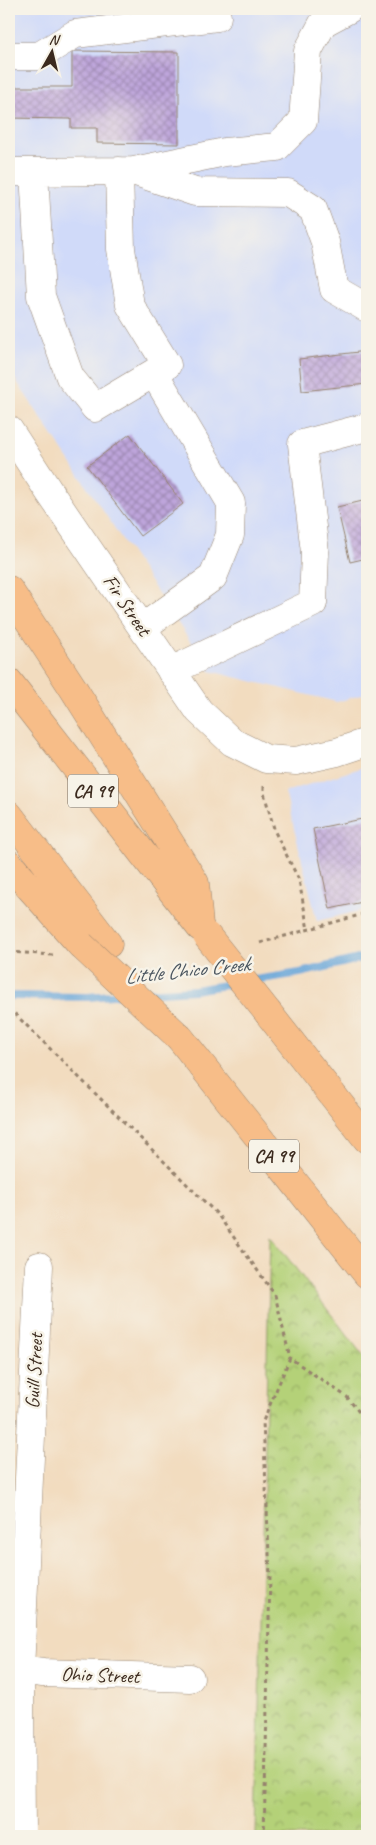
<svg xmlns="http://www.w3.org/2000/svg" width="376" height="1845" viewBox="0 0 376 1845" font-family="Caveat,sans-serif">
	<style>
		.built { fill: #d0daf9 }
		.park { fill: url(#park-crowns); stroke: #787e4b }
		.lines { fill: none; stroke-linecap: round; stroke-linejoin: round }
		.stream { stroke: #66a4d8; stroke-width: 8 }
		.building { fill: url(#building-cross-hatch) }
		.minor-casing { stroke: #96836e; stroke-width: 29 }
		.highway-casing { stroke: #96836e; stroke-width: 29 }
		.path { stroke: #96836e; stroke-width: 3; stroke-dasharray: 4 4; stroke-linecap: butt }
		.minor { stroke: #fff; stroke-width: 28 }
		.highway { stroke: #f7bd88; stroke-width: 28 }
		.highway-bridge-casing { stroke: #96836e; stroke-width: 29; stroke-linecap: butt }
		.highway-bridge { stroke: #f7bd88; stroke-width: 28 }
		.labels { text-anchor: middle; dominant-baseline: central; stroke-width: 5; stroke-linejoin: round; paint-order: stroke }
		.shield { fill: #f7f3e8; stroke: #73665b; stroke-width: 1 }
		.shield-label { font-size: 19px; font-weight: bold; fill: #3b2a1e }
		.street-label { font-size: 20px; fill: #3b2a1e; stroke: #f7f3e8 }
		.water-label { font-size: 21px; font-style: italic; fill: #4a555f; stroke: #f7f3e8 }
	</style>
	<defs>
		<pattern id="park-crowns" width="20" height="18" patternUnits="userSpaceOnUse" patternTransform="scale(1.25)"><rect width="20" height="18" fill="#b4d178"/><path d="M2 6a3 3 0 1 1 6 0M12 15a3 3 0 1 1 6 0" fill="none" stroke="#94aa62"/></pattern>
		<pattern id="building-cross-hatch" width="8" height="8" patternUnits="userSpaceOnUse" patternTransform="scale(1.25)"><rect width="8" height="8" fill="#bea5db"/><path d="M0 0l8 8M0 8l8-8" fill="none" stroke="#9c87b1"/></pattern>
	</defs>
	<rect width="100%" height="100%" fill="#f7f3e8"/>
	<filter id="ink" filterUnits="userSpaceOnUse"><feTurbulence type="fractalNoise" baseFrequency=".02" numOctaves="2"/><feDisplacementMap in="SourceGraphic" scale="10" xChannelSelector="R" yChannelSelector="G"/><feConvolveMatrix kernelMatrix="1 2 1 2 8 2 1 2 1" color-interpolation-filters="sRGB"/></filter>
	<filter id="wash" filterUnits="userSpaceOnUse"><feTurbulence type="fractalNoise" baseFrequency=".0096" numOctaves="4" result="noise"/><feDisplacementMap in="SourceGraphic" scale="20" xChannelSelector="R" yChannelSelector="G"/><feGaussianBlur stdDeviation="1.12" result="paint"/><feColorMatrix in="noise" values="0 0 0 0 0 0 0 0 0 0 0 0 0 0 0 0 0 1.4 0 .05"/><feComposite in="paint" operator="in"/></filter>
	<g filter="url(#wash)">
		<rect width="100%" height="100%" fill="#f2dcbf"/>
		<path class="built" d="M9,9H367V693L337,702L210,671L9,370Z
			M367,766V909L317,921L285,792Z"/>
		<path class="park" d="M270,1235L367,1361V1836H256Z"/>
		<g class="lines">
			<path class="stream" d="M249,981L300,973L367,957
				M143,993L194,990L238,983
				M9,996L88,997L124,994"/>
		</g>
		<g id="blocks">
			<path class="building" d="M72,51L179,52V144L97,143V128H71V119L9,118V87H72Z
				M367,351V384L302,391L299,359Z
				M130,434L183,504L140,536L87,466Z
				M367,500V558L350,562L337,507Z
				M367,818V901L330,909L313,829Z"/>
		</g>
	</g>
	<g filter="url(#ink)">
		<use href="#blocks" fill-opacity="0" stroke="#96836e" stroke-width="1"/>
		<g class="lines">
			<defs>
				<path id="minor" d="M9,56H39L75,34L217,17
					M9,172L134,171L225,152L277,147L303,121L308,51L323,23L349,9
					M34,172L41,296L70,377L95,408L167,365L130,305L121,249L119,171
					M136,172L195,192L288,193L313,209L325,242L334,289L367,308
					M9,430L50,493L199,711L232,742L266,759L296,761L337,752L367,742
					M142,628L213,577L230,535L231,503L154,373
					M171,671L313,603L315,552L302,444L367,427
					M9,1669L43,1673L190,1678
					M21,1836L20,1670L39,1266"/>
				<path id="highway" d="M9,590L73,688L195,883L199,925
					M9,682L200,927
					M9,815L108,944
					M9,864L81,945
					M269,1014L367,1139
					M180,1038L367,1274"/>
			</defs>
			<use href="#minor" class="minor-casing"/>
			<use href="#highway" class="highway-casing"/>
			<path class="path" d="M264,786V793L275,832L299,880L308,930
				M260,943L367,913
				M9,952L54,955
				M9,1008L218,1215L275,1295L290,1358
				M264,1836L270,1576L263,1421L290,1358L347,1397L367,1422"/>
			<use href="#minor" class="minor"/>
			<use href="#highway" class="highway"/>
			<defs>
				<path id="highway-bridge" d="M207,936L269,1014
					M81,945L180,1038"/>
			</defs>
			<use href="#highway-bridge" class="highway-bridge-casing"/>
			<use href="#highway-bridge" class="highway-bridge"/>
		</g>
	</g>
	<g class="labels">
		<g class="shield">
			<rect x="68" y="774.5" width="50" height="33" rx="4"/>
			<rect x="249" y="1139.5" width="50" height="33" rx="4"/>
		</g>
		<g class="shield-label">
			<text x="93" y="791">CA 99</text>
			<text x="274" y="1156">CA 99</text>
		</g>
		<g class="street-label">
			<text transform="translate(127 605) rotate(56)">Fir Street</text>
			<text transform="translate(34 1371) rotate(-87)">Guill Street</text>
			<text transform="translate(100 1675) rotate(2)">Ohio Street</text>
		</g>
		<g class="water-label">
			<text transform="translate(187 970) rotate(-6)">Little Chico Creek</text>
		</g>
	</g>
	<rect width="376" height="1845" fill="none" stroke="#f7f3e8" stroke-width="30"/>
	<g transform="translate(52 52) rotate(8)" stroke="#f7f3e8" stroke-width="4" paint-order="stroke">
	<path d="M0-4L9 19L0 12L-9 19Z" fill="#3b2a1e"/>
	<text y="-8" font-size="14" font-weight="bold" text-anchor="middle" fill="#3b2a1e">N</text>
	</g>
</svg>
